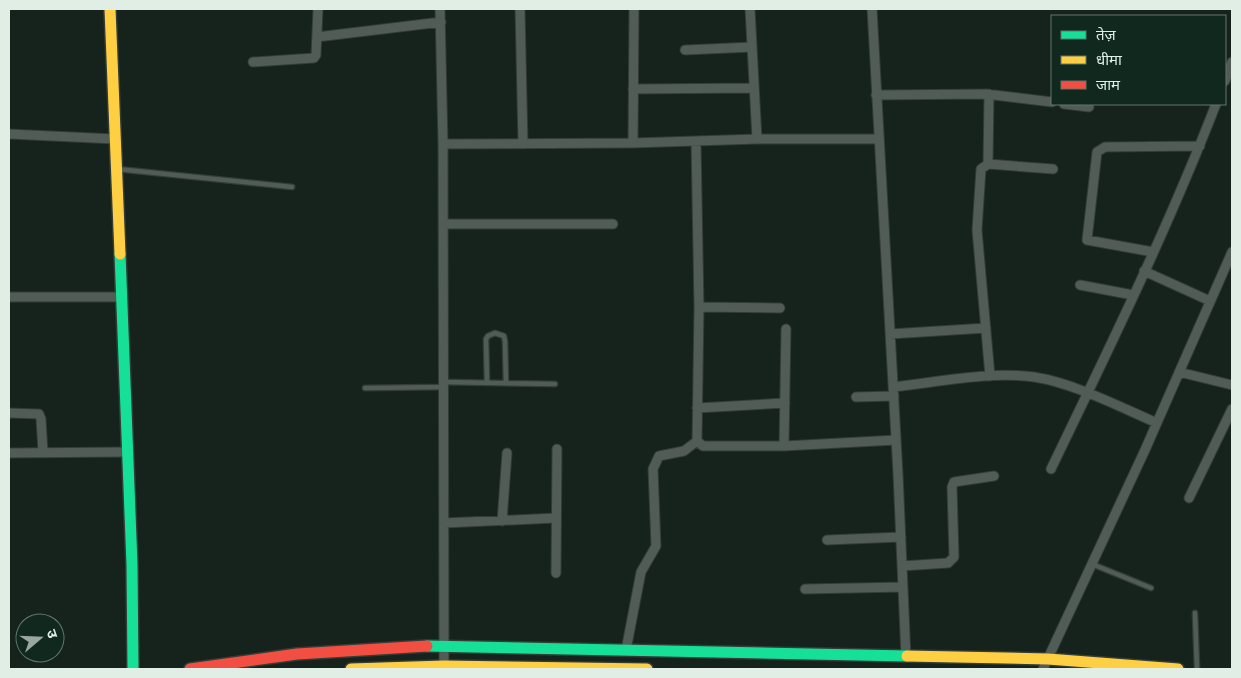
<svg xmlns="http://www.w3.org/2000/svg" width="1241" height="678" viewBox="0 0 1241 678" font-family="'Playfair Display','Noto Sans Devanagari',serif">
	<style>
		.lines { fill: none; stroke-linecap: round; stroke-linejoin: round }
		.lane-casing { stroke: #333c37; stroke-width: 7 }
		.street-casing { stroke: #333c37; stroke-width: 11 }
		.fast-casing { stroke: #333c37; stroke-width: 14 }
		.slow-casing { stroke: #333c37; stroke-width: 14 }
		.jam-casing { stroke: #333c37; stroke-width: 14 }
		.lane { stroke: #525c57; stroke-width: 4.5 }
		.street { stroke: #525c57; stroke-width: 9 }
		.fast { stroke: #16e098; stroke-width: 11 }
		.slow { stroke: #ffcf43; stroke-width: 11 }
		.jam { stroke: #f24e42; stroke-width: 11 }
	</style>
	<rect width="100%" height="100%" fill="#16221c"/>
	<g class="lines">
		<defs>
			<path id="lane" d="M117,169L292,187
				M444,382L555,384
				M487,383L486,339L488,336L495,333L504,336L505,342L506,383
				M365,388L443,387
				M1092,564L1151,588
				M1195,613L1197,669"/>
			<path id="street" d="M440,9L443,144L444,666
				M520,9L523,144
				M872,9L898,474L906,657
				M317,37L441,22
				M685,50L752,47
				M253,62L314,58L316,55L318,9
				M1225,81L1232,62
				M633,89L754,88
				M876,95L986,94L1052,102
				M1064,104L1089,107
				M9,134L115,139
				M757,139H879
				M696,141L699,307L697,441L703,446H784
				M633,143L634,9
				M443,144L633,143L757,139L750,9
				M988,164L989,94
				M443,224H613
				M1153,252L1087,240L1097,152L1105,147L1200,146
				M1144,271L1210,301
				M1080,285L1133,295
				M9,297H120
				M699,307L780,308
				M786,329L784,446L896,440
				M890,334L986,328
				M1179,372L1232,385
				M990,376L977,230L981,169L988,164L1053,169
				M893,387C939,382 988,371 1034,377C1074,383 1120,407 1157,423
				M856,397L894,396
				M697,408L785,403
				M9,413L39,414L41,419L43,452
				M9,453L126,452
				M1051,469C1109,349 1168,228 1216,104
				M1189,498L1232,409
				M502,521L507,453
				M444,523L556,518
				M827,540L901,537
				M902,566L948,563L954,557L952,487L954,482L994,476
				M556,573L557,449
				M805,589L903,587
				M626,650L641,572L656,546L653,469L659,456L684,451L697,441
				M1043,669L1145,450L1232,252"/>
			<path id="fast" d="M120,254L132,565L133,669
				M427,646L907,656"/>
			<path id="slow" d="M110,9L120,254
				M907,656L1048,659L1178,669
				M351,669L444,666L647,669"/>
			<path id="jam" d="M190,669L297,654L427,646"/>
		</defs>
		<use href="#lane" class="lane-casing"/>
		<use href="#street" class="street-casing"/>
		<use href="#fast" class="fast-casing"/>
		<use href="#slow" class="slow-casing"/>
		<use href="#jam" class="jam-casing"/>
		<use href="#lane" class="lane"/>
		<use href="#street" class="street"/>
		<use href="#fast" class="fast"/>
		<use href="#slow" class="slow"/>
		<use href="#jam" class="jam"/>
	</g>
	<rect width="1241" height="678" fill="none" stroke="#e0eee6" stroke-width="20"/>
	<rect x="1051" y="15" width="175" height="90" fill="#10281d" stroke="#63776d"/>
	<rect x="1061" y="31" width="25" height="8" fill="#16e098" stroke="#63776d"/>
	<text x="1096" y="40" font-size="15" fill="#e0eee6">तेज़</text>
	<rect x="1061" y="56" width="25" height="8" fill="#ffcf43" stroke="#63776d"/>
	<text x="1096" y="65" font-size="15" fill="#e0eee6">धीमा</text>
	<rect x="1061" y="81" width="25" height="8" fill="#f24e42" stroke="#63776d"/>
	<text x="1096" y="90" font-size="15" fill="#e0eee6">जाम</text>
	<g transform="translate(40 638) rotate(71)"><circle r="24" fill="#10281d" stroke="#63776d"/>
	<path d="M0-4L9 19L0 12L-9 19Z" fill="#99a79f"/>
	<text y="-8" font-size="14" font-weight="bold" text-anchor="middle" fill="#e0eee6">उ</text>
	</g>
</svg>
